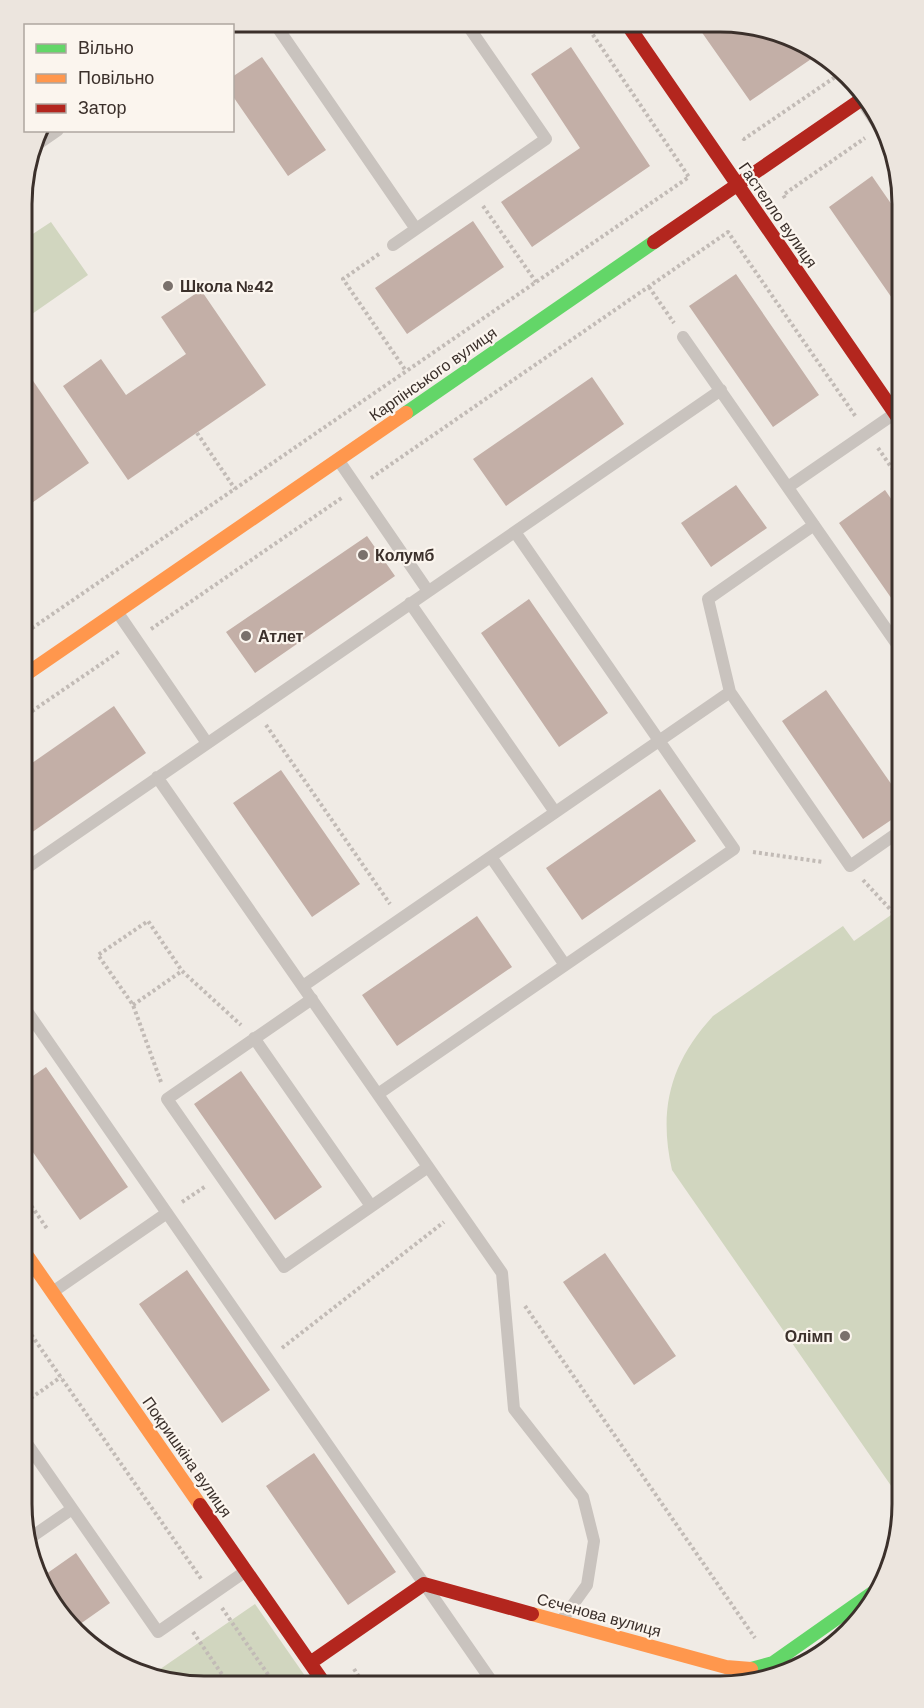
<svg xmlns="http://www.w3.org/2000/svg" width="924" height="1708" viewBox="0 0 924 1708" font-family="'DM Sans',sans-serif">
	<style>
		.green { fill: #d1d6bf }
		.building { fill: #c3afa7 }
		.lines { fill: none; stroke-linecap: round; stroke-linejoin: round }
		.path { stroke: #c2bbb6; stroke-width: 4; stroke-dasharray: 3 3; stroke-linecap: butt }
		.lane { stroke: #c9c3be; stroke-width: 12 }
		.fast { stroke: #63d668; stroke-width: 14 }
		.slow { stroke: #ff974d; stroke-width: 14 }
		.jam { stroke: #b3261e; stroke-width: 14 }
		.poi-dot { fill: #7a716c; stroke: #fbf5ee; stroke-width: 2 }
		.labels { text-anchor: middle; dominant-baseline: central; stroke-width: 4.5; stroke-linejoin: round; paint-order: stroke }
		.street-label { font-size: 16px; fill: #3b302b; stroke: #fbf5ee }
		.poi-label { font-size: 16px; font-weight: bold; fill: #3b302b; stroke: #fbf5ee; text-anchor: start }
		.rim { fill: none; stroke: #3b302b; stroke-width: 3 }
	</style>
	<rect width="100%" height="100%" fill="#f0ebe5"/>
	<path class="green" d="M51,222L88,275L22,321V241Z
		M891,915L903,933V1503L672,1170C658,1108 671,1062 713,1016L843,926L854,941Z
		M255,1604L312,1686L180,1685L153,1674Z"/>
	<path class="building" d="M497,23H518L504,33Z
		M696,24H756L817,55L750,101Z
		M571,47L650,166L532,247L501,202L580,148L531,74Z
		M262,57L326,150L288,176L232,95V77Z
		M872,176L903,221V314L829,207Z
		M473,221L504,267L407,334L375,288Z
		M736,274L819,395L773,427L689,306Z
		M201,290L266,385L128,480L63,386L101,359L126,395L186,354L161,317Z
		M25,369L89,463L26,507L22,501V371Z
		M592,377L624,424L506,506L473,459Z
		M736,485L767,528L711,567L681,523Z
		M885,490L903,516V615L839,523Z
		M367,536L395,576L255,673L226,632Z
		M529,599L608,713L559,747L481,633Z
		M826,690L903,801V812L863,839L782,721Z
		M114,706L146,753L31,833L22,821V770Z
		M281,770L360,884L312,917L233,803Z
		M660,789L696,841L582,920L546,868Z
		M477,916L512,967L397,1046L362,995Z
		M46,1067L128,1187L80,1220L21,1135V1084Z
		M241,1071L322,1187L275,1220L194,1104Z
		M605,1253L676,1356L634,1385L563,1282Z
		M187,1270L270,1390L222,1423L139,1304Z
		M314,1453L396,1572L348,1605L266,1486Z
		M76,1553L110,1603L73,1629L59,1615L39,1579Z"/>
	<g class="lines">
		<path class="path" d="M743,138L744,139L844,71
			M785,198L783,195L865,138
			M483,206L536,282
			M379,254L343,279L406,371
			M649,287L674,323
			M197,433L235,489
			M878,448L903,484
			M371,478L728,232L856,417
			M151,629L343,497
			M22,635L689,177L585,23
			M22,718L120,651
			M266,725L390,904
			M753,852L823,862
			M863,880L903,923
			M133,1005L182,971
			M161,1082L133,1005L98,955L148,921L182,971L241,1025
			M21,1191L48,1230
			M182,1202L206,1186
			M525,1306L755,1638
			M21,1320L202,1580
			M282,1348L444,1222
			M21,1405L61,1377
			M222,1608L276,1686
			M193,1632L230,1686
			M354,1669L365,1686"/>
		<path class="lane" d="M273,21L416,229
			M211,26L217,21
			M861,100L894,149
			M32,148L58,130
			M393,245L546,139L466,23
			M683,337L903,653
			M339,461L428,591
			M788,487L894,414
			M814,525L708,599L730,692L850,866L903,829
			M410,603L555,812
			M118,613L207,743
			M157,777L502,1273L514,1409L583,1497L594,1541L587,1585L562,1620
			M491,857L565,965
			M22,871L721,390
			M303,986L730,692
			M312,999L167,1099L284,1267L428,1167
			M22,1004L495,1686
			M254,1038L371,1206
			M378,1094L734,849L515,532
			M54,1291L167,1213
			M21,1435L158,1632L246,1571
			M27,1540L72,1509"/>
		<path class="fast" d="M406,413L654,242
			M751,1669L773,1663L881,1587"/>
		<path class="slow" d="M22,677L406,413
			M21,1247L200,1505
			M532,1614L726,1667L751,1669"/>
		<path class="jam" d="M627,24L903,425
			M654,242L862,99
			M200,1505L326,1686
			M310,1663L424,1584L532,1614"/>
	</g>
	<g class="poi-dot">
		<circle cx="168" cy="286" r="6"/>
		<circle cx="363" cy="555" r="6"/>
		<circle cx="246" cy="636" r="6"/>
		<circle cx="845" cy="1336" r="6"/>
	</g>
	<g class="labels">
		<g class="street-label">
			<text transform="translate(778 215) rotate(55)">Гастелло вулиця</text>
			<text transform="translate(433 374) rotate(-35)">Карпінського вулиця</text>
			<text transform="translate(187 1457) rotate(55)">Покришкіна вулиця</text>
			<text transform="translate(599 1615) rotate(15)">Сєченова вулиця</text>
		</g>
		<g class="poi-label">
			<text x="180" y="286">Школа №42</text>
			<text x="375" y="555">Колумб</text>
			<text x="258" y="636">Атлет</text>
			<text x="833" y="1336" text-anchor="end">Олімп</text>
		</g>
	</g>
	<path d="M0 0H924V1708H0ZM204 32H720A172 172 0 0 1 892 204V1504A172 172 0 0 1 720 1676H204A172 172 0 0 1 32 1504V204A172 172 0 0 1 204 32Z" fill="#ece5de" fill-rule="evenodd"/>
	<path class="rim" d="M204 32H720A172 172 0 0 1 892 204V1504A172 172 0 0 1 720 1676H204A172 172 0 0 1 32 1504V204A172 172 0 0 1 204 32Z"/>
	<rect x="24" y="24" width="210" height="108" fill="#fbf5ee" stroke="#aea6a0" stroke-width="1.5"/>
	<rect x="36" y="44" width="30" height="9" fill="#63d668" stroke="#aea6a0" stroke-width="1.5"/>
	<text x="78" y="54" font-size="18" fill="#3b302b">Вільно</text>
	<rect x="36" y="74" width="30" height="9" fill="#ff974d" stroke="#aea6a0" stroke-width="1.5"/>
	<text x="78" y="84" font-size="18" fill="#3b302b">Повільно</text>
	<rect x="36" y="104" width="30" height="9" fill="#b3261e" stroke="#aea6a0" stroke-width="1.5"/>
	<text x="78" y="114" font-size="18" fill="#3b302b">Затор</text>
</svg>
